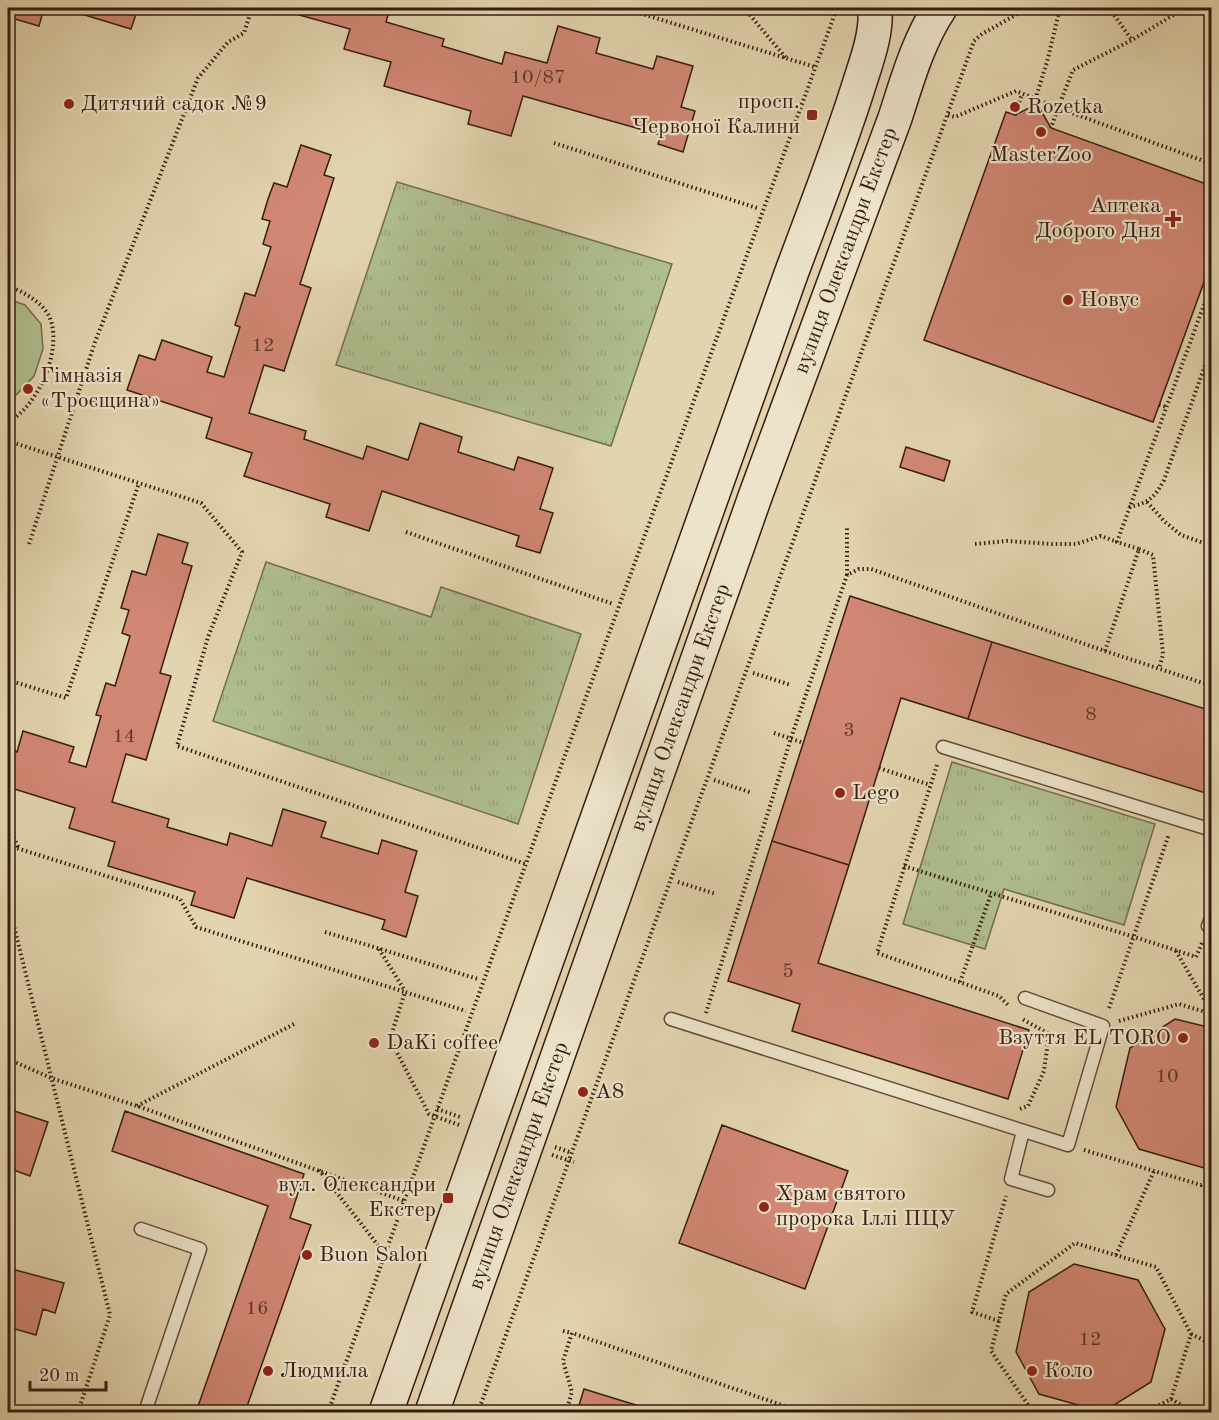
<svg xmlns="http://www.w3.org/2000/svg" width="1219" height="1420" viewBox="0 0 1219 1420" font-family="'Old Standard TT',serif">
	<style>
		.park { fill: url(#park-tufts); stroke: #736d50; stroke-width: 1.5 }
		.pitch { fill: #afbe8e; stroke: #736d50; stroke-width: 1.5 }
		.building { fill: #d18774; stroke: #371c12; stroke-width: 1.5 }
		.lines { fill: none; stroke-linecap: round; stroke-linejoin: round }
		.lane-casing { stroke: #624a39; stroke-width: 15 }
		.secondary-casing { stroke: #371c12; stroke-width: 36 }
		.path { stroke: #371c12; stroke-width: 4; stroke-dasharray: 1.5 3; stroke-linecap: butt }
		.lane { stroke: #ece3ca; stroke-width: 12 }
		.secondary { stroke: #ece3ca; stroke-width: 33 }
		.poi-dot { fill: #8f2418; stroke: #ece3ca; stroke-width: 2 }
		.labels { text-anchor: middle; dominant-baseline: central; stroke-width: 4.5; stroke-linejoin: round; paint-order: stroke }
		.number-label { font-size: 20px; fill: #5e372a }
		.poi-label { font-size: 22px; fill: #371c12; stroke: #ece3ca; text-anchor: start }
		.street-label { font-size: 22px; fill: #371c12; stroke: #ece3ca }
	</style>
	<defs>
		<pattern id="park-tufts" width="24" height="20" patternUnits="userSpaceOnUse" patternTransform="scale(1.5)"><rect width="24" height="20" fill="#afbe8e"/><path d="M3 7l-1-3M5 7V3M7 7l1-3M15 17l-1-3M17 17v-4M19 17l1-3" fill="none" stroke="#97a379"/></pattern>
	</defs>
	<rect width="100%" height="100%" fill="#e2d4ae"/>
	<filter id="stains"><feTurbulence type="fractalNoise" baseFrequency=".00333" numOctaves="4"/><feColorMatrix values="0 0 0 0 .2 0 0 0 0 .09 0 0 0 0 .02 0 0 0 .5 -.17"/></filter>
	<radialGradient id="worn" r=".72"><stop offset=".6" stop-color="#630" stop-opacity="0"/><stop offset="1" stop-color="#630" stop-opacity=".3"/></radialGradient>
	<path class="park" d="M397,182L672,264L611,446L336,365Z
		M266,562L431,617L441,587L581,634L518,824L213,721Z
		M952,762L1155,824L1124,925L1004,889L985,949L903,924Z"/>
	<path class="pitch" d="M8,299L25,305L41,324L43,349L34,376L16,395L8,398Z"/>
	<path class="building" d="M8,8H44L39,26L8,17Z
		M77,8H138L131,29L75,12Z
		M274,8H390L386,22L444,39L442,46L502,64L505,52L547,63L558,26L600,38L596,53L653,69L657,56L693,66L681,107L695,111L683,152L658,144L661,135L523,96L511,136L468,124L471,111L384,86L391,62L344,49L350,29Z
		M1037,104L1051,128L1212,186V260L1153,422L924,340L1006,112L1015,115Z
		M301,145L331,155L324,175L334,178L300,284L311,288L284,371L264,365L249,413L306,431L304,439L363,459L367,446L408,460L420,423L462,437L458,452L514,470L518,457L553,468L540,509L553,513L540,553L516,546L519,536L382,491L369,531L326,517L330,504L244,476L252,453L206,438L212,418L127,390L139,355L155,360L162,340L212,357L207,372L224,377L240,327L235,325L245,293L255,296L271,247L263,244L270,221L262,219L268,199L274,183L287,187Z
		M906,447L950,461L944,481L900,467Z
		M158,534L188,543L182,563L192,566L160,673L171,676L146,760L126,754L112,802L169,819L167,827L227,845L230,833L272,846L283,809L326,822L321,837L378,854L382,840L417,851L405,892L418,896L406,937L382,929L385,920L247,878L234,918L191,905L195,892L108,866L115,842L69,828L75,808L8,787V749L17,752L23,731L74,747L69,762L86,767L101,716L96,715L106,683L115,686L130,636L122,633L129,610L121,608L132,571L146,575Z
		M850,596L992,642L968,719L901,698L849,865L772,841Z
		M992,642L1212,711V795L968,719Z
		M772,841L849,865L818,963L1029,1030L1008,1099L792,1031L800,1004L728,981Z
		M1175,1019L1212,1028V1163L1204,1168L1139,1149L1116,1107L1130,1048Z
		M8,1109L48,1122L30,1176L8,1168Z
		M125,1111L304,1174L290,1218L311,1225L245,1412H196L268,1206L112,1151Z
		M722,1125L848,1171L805,1289L679,1243Z
		M1074,1264L1138,1280L1165,1329L1151,1382L1103,1412L1039,1394L1016,1352L1029,1292Z
		M8,1268L64,1283L55,1313L43,1309L36,1335L8,1327Z
		M584,1389L652,1410L651,1412H577Z"/>
	<g class="lines">
		<defs>
			<path id="lane" d="M943,747L1212,830
				M1208,926L1212,916
				M671,1019L1068,1145L1103,1026L1025,998
				M1023,1131L1011,1179L1048,1190
				M141,1229L200,1249L145,1412"/>
			<g id="secondary">
				<path d="M386,1412L791,274C814,212 838,151 858,88C866,62 877,35 875,8"/>
				<path id="s1" d="M432,1412L756,494L895,118C907,81 918,41 940,8"/>
			</g>
		</defs>
		<use href="#lane" class="lane-casing"/>
		<use href="#secondary" class="secondary-casing"/>
		<path class="path" d="M623,8L815,67
			M744,8L786,58
			M1109,8L1132,40
			M1185,8L1132,40L1073,70L1058,108L1212,164
			M1037,104V94L1047,62L1060,8
			M948,115L955,117L1016,91L1058,108L1051,128
			M1015,115L1022,94
			M554,143L757,208
			M8,286C22,291 42,302 49,316C64,348 38,407 8,422
			M1159,405L1167,407
			M8,441L201,503L242,552L208,637L177,746L526,864
			M1147,502L1164,521L1181,535L1212,546
			M1129,507C1149,503 1155,497 1164,480L1212,346
			M406,532L613,604
			M29,544L95,342L198,78L228,42L244,33L252,8
			M975,544L1007,541L1052,544H1076L1101,536L1117,542
			M1139,549L1153,555L1163,654L1159,669
			M847,575V527
			M1105,651L1139,549L1117,542L1212,283
			M753,673L791,685
			M8,680L66,698L139,483
			M774,733L804,743
			M937,765L877,953L999,996L1008,1005
			M879,768L930,785
			M714,780L752,793
			M8,825L19,849
			M13,847L180,899L196,927L405,992
			M904,866C1001,897 1100,925 1196,957L1202,943
			M678,882L716,894
			M10,910L110,1315L78,1412
			M325,932L478,979
			M379,949L405,991
			M1176,951L1212,1013
			M960,982L991,894
			M1109,1008L1169,834
			M706,1013L791,738L847,575L859,569H871L1105,651L1212,686
			M1119,1021L1179,1004L1212,1014
			M8,1059L51,1078L137,1106L404,1201
			M137,1106L296,1023
			M437,1109L460,1117
			M1020,1109L1028,1106L1044,1071L1049,1034L1022,1019
			M459,1125L429,1114L390,1039L405,992L466,1011
			M555,1147L572,1153
			M1084,1150L1201,1185L1212,1178
			M552,1155L574,1162
			M319,1170L381,1249L386,1252
			M1116,1255L1154,1171
			M999,1321L972,1312L1006,1196
			M563,1331L572,1333
			M1191,1334L1212,1344
			M1171,1399L1194,1412
			M328,1412L611,628L837,8
			M478,1412L974,41L982,34L1028,8
			M566,1412L572,1392L563,1361L572,1333L802,1412
			M1033,1412L991,1351L1006,1294L1075,1243L1156,1267L1191,1334L1171,1399L1146,1412"/>
		<use href="#lane" class="lane"/>
		<use href="#secondary" class="secondary"/>
	</g>
	<g class="poi-dot">
		<circle cx="69" cy="104" r="6"/>
		<circle cx="1015" cy="107" r="6"/>
		<rect x="806" y="109" width="12" height="12" rx="3"/>
		<circle cx="1041" cy="132" r="6"/>
		<path d="M1170 210h6v6h6v6h-6v6h-6v-6h-6v-6h6z"/>
		<circle cx="1068" cy="300" r="6"/>
		<circle cx="28" cy="389" r="6"/>
		<circle cx="840" cy="793" r="6"/>
		<circle cx="1183" cy="1038" r="6"/>
		<circle cx="374" cy="1043" r="6"/>
		<circle cx="583" cy="1092" r="6"/>
		<rect x="442" y="1192" width="12" height="12" rx="3"/>
		<circle cx="764" cy="1207" r="6"/>
		<circle cx="307" cy="1255" r="6"/>
		<circle cx="268" cy="1371" r="6"/>
		<circle cx="1032" cy="1371" r="6"/>
	</g>
	<g class="labels">
		<g class="number-label">
			<text x="538" y="78">10/87</text>
			<text x="263" y="346">12</text>
			<text x="1091" y="715">8</text>
			<text x="849" y="731">3</text>
			<text x="124" y="737">14</text>
			<text x="788" y="972">5</text>
			<text x="1167" y="1077">10</text>
			<text x="257" y="1309">16</text>
			<text x="1090" y="1340">12</text>
		</g>
		<g class="poi-label">
			<text x="800" y="102" text-anchor="end">просп.<tspan x="800" dy="25">Червоної Калини</tspan></text>
			<text x="81" y="104">Дитячий садок №9</text>
			<text x="1027" y="107">Rozetka</text>
			<text x="1041" y="155" text-anchor="middle">MasterZoo</text>
			<text x="1161" y="206" text-anchor="end">Аптека<tspan x="1161" dy="25">Доброго Дня</tspan></text>
			<text x="1080" y="300">Новус</text>
			<text x="40" y="376">Гімназія<tspan x="40" dy="25">«Троєщина»</tspan></text>
			<text x="852" y="793">Lego</text>
			<text x="1171" y="1038" text-anchor="end">Взуття EL TORO</text>
			<text x="386" y="1043">DaKi coffee</text>
			<text x="595" y="1092">A8</text>
			<text x="436" y="1185" text-anchor="end">вул. Олександри<tspan x="436" dy="25">Екстер</tspan></text>
			<text x="776" y="1194">Храм святого<tspan x="776" dy="25">пророка Іллі ПЦУ</tspan></text>
			<text x="319" y="1255">Buon Salon</text>
			<text x="280" y="1371">Людмила</text>
			<text x="1044" y="1371">Коло</text>
		</g>
		<g class="street-label">
			<text stroke="none"><textPath href="#s1" startOffset="1233">вулиця Олександри Екстер</textPath></text>
			<text stroke="none"><textPath href="#s1" startOffset="747">вулиця Олександри Екстер</textPath></text>
			<text stroke="none"><textPath href="#s1" startOffset="261">вулиця Олександри Екстер</textPath></text>
		</g>
	</g>
	<rect width="1219" height="1420" fill="none" stroke="#e2d4ae" stroke-width="30"/>
	<rect x="9" y="9" width="1201" height="1402" fill="none" stroke="#371c12" stroke-width="3"/>
	<rect x="15" y="15" width="1189" height="1390" fill="none" stroke="#371c12" stroke-width="1.5"/>
	<path d="M30 1381v9h76v-9" fill="none" stroke="#371c12" stroke-width="3"/>
	<text x="39" y="1381" font-size="18" fill="#371c12" stroke="#ece3ca" stroke-width="4.5" paint-order="stroke">20 m</text>
	<rect width="100%" height="100%" filter="url(#stains)"/>
	<rect width="100%" height="100%" fill="url(#worn)"/>
</svg>
